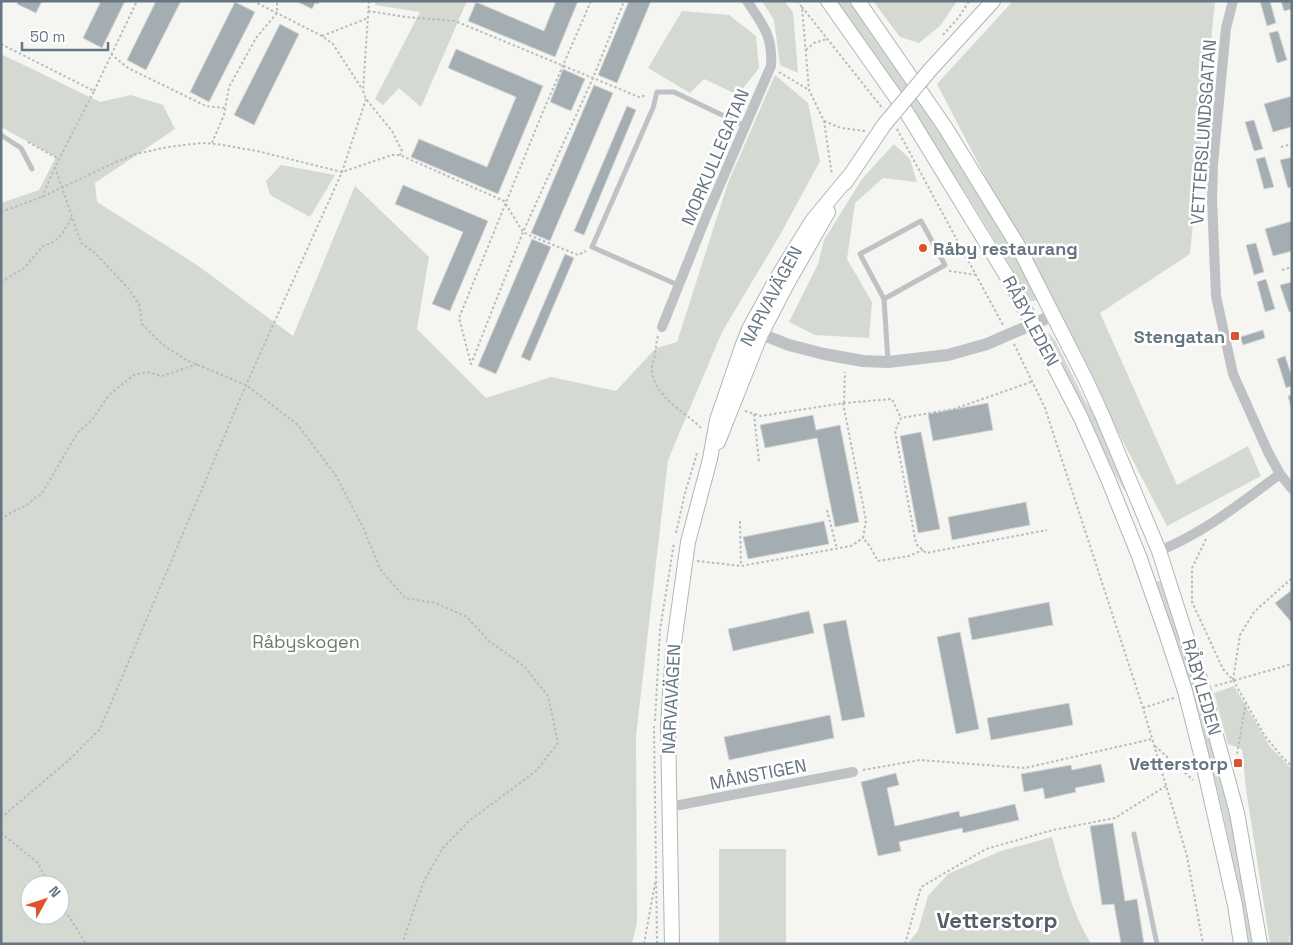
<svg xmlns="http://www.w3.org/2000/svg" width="1293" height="945" viewBox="0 0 1293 945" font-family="'Space Grotesk',sans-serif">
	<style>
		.green { fill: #d4dad1; fill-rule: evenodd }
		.building { fill: #a4adb2; stroke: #d6d6d4 }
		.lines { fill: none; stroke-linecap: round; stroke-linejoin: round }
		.secondary-casing { stroke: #b0b6ba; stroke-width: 16 }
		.path { stroke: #b8bbbd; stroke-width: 2; stroke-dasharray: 2.5 2.5; stroke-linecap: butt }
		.service { stroke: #bec2c5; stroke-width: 5 }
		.minor { stroke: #bec2c5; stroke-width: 10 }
		.tertiary { stroke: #bec2c5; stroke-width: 12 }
		.secondary { stroke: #fff; stroke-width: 14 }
		.secondary-bridge-casing { stroke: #b0b6ba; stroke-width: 16; stroke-linecap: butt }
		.secondary-bridge { stroke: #fff; stroke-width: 14 }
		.poi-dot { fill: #db542b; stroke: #fff; stroke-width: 2 }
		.labels { text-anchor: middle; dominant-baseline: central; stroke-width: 5; stroke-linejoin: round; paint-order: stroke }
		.street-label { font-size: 18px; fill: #657581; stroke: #fff }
		.poi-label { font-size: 18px; font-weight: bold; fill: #657581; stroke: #fff; text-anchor: end }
		.park-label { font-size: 18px; fill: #687964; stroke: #fff }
		.district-label { font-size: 22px; font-weight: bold; fill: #535e67; stroke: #fff }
	</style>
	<rect width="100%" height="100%" fill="#f5f5f1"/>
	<path class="green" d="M376,1H467L421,107L399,88L383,105L375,99L420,12L375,5Z
		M762,1H784L793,12L798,73L780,65L774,20Z
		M835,1H849C917,94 980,191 1035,293L1037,299L1034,301H1030C972,196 904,99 835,1Z
		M873,1H957L940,26L919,43L900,37Z
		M1013,1H1215L1190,254L1100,313L1177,485L1248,446L1261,476L1167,526L937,84Z
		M682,11L729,15L756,36L759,68L738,95L704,79L690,93L648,68Z
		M1,54L100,102L131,95L163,105L175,129L95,183L97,202L197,265L293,336L355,186L429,257L417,329L486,398L551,377L616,391L656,348L677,342L728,183L775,75L808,103L820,161L780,235L722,332L668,460L636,736L637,922L632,944H1V203L39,190L56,157L1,127ZM30,885H60V915H30Z
		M894,144L910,159L917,182L883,178L855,203L847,259L872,302L869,338L815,335L789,322L818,264L824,240L862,179Z
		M281,165L335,175L310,217L270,195L266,181Z
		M1049,333L1055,340L1084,399L1098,420L1127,491L1124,490L1111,467L1048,334Z
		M1158,581L1162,582C1202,700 1236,820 1253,944H1247C1230,821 1196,701 1156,583Z
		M1234,686L1271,748L1292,769V908L1289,944H1270L1246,789L1242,749L1228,744L1214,693Z
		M1052,837C1062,875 1071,910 1091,944H907L918,931L928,896L948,874L1001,851Z
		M719,849H786V944H719Z"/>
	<path class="building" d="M18,1H42L36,13L17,4Z
		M101,1H125L102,48L83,38Z
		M156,1H181L146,70L127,60Z
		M296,1H319L318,4L315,3L312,9Z
		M556,1H578L555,57L468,21L476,2L544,31Z
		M629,1H651L617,83L598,75Z
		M1260,1H1270L1276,23L1267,26Z
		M1281,1H1292V9L1284,11Z
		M235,2L255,12L209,102L190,92Z
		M280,24L299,34L254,125L234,115Z
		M1278,31L1287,60L1277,63L1269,33Z
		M456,49L543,86L498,194L411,157L419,139L487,167L516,97L448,68Z
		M563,69L585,79L571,111L550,102Z
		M594,85L613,93L550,241L531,233Z
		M1292,96L1291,127L1273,132L1264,104Z
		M627,106L636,110L584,235L574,231Z
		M1254,120L1263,149L1254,151L1245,122Z
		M1265,157L1274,187L1264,189L1256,159Z
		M1292,157V187L1288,188L1280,160Z
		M403,185L488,221L450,311L432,304L463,232L395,204Z
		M1292,221V251L1273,256L1265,229Z
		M532,239L551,247L496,374L478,366Z
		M1256,243L1264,272L1254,275L1246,245Z
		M565,254L574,258L530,361L521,357Z
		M1266,279L1275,309L1265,312L1257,282Z
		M1292,282V311L1289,312L1280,285Z
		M1263,330L1265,338L1243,345L1240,337Z
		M1285,356L1292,377V386L1286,388L1277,359Z
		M1292,395V411L1288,396Z
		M988,403L993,430L933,441L928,414Z
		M813,415L816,430L840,425L859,522L835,527L817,438L765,448L760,425Z
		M921,432L940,529L918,533L900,436Z
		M1026,502L1030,525L952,540L948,517Z
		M824,521L829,544L748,559L743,537Z
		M1292,590V623L1275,603Z
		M1049,602L1053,625L972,640L968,618Z
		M809,611L814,633L733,651L728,629Z
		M846,620L865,717L842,721L823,624Z
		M960,632L979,729L956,734L937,637Z
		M1069,703L1073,725L991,740L987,718Z
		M830,715L834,738L729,760L724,737Z
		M1101,764L1105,782L1075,788L1076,792L1045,799L1043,788L1024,792L1021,774L1071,765L1072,770Z
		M896,773L899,785L887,788L895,826L959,811L960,817L1015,804L1019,820L963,833L962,828L899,842L901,851L878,856L861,782Z
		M1113,823L1125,901L1137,899L1144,944H1121L1114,904L1102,905L1090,826Z"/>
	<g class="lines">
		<defs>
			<path id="secondary" d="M828,1L907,113L1014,288L1081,418L1108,479L1139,556L1166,633L1185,691L1201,754L1235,905L1241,944
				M858,1L945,127L1017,244L1086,380L1103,417L1159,551L1205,695L1237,813L1260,944
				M930,70L993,1
				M845,183L884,125
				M718,442L761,334L787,284L828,212
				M672,944L668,725L673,650L688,542L710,459L717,420L742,347L749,329L777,278L812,221L850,175"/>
		</defs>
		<use href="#secondary" class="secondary-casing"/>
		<path class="path" d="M253,1L322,36L333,44L362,89
			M369,1L363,91L366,99L392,131L402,151L400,155
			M591,1L544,109L459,318L471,364L523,232L593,78L624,1
			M797,1L802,7L809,90L824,121L832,175
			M802,7L883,109
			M368,11L406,17L455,21L639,97L647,95
			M943,35L959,17L969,1
			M322,36L368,18
			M1,44L94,91L55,167L42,197
			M806,50L814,43L827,39
			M111,54L128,68L206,106L225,108
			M779,72L809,90
			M94,91L137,1
			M824,121L841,128L865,131
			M897,129L1003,325
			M28,142L59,159
			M212,143L224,115L229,87L256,38L277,13V1
			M1281,147L1292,144
			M55,167L81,243L95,253L128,288L139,304L142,324L162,344L186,360L246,385L298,425L336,476L363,527L380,569L405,598L436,603L467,617L490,642L524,666L548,696L558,743L536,771L469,821L442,849L423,883L402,944
			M1,212L42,197L116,162L136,154L168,147L201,143L217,144L257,151L342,172L392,155H400L504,201L523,232L529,235L578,255L586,251
			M1282,270L1292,267
			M949,271L977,275
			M1,282L24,268L43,246L54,242L62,234L72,217
			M658,336C656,342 656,348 655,355C654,360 651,366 652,371C655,398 686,412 702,429
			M1014,344L1045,408L1143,708L1187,856L1203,944
			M1031,382L954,409L901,418L895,431L916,544L926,553L1047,530
			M843,403L866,520L863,538L869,545L878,561L909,556L923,550
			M844,403L845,372
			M745,411L761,416L844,403L892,399L901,418
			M754,414L759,462
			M827,510L837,549
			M1,520C8,513 17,510 25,506C33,502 31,498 41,495L78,432L91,421L109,395L134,375L147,372L162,376L198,364
			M740,521L741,566
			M676,533L685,493L697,453
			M1206,539L1192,568V602L1223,669L1233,680L1265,736L1282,757L1292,766
			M697,561L741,566L851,546L863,538
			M1233,680L1240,635L1254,612L1292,578
			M1215,686L1292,664
			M1143,708L1174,698
			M655,721L660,630L674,543
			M654,726L657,944
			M1155,746L1193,780
			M1237,754L1246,702
			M863,770L920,760L1025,768L1152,739
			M1,818L71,758L100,729L246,385L342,172L366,99
			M1,833L37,862L50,885
			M60,902L86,944
			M644,944L655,883
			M905,944L921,887L986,849L1053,830L1115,818L1166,786"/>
		<path class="service" d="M1,135L21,148L32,169
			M678,285L592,247L653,108L657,92H674L745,126
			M884,299L860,254L921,221L945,265L884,299L888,361
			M1134,834L1157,944"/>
		<path class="minor" d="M1233,1L1226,28L1213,164L1212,199L1216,296L1233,374L1268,452L1280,474L1292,489
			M662,327L706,217L771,66C773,36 763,25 747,1
			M1159,551C1204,533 1242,502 1280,474
			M669,807L853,772"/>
		<path class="tertiary" d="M751,330L789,345L824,354L863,361L888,362L948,355L987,344L1054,315"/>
		<use href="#secondary" class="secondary"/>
		<defs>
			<path id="secondary-bridge" d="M884,125L930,70"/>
		</defs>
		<use href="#secondary-bridge" class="secondary-bridge-casing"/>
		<use href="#secondary-bridge" class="secondary-bridge"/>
	</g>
	<g class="poi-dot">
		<circle cx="923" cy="248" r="5"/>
		<rect x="1230" y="331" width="10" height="10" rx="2.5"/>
		<rect x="1233" y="758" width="10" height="10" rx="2.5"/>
	</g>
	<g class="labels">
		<g class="street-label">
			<text transform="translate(1203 132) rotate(-86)">VETTERSLUNDSGATAN</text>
			<text transform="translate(715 157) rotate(-67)">MORKULLEGATAN</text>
			<text transform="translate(771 296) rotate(-62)">NARVAVÄGEN</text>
			<text transform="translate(1031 321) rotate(62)">RÅBYLEDEN</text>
			<text transform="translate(1202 687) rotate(74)">RÅBYLEDEN</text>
			<text transform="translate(671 699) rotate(-87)">NARVAVÄGEN</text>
			<text transform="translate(758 774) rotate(-11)">MÅNSTIGEN</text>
		</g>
		<g class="poi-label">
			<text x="933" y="248" text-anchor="start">Råby restaurang</text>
			<text x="1225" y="336">Stengatan</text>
			<text x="1228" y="763">Vetterstorp</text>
		</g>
		<g class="park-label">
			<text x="306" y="641">Råbyskogen</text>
		</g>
		<g class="district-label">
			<text x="997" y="920">Vetterstorp</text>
		</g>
	</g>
	<rect width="1293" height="945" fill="none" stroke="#657581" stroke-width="5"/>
	<g transform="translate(45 900) rotate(50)"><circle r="24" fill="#ffffff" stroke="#c1c8cd"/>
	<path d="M0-4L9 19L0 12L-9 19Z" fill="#db542b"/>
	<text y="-8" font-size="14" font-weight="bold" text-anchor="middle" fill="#657581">N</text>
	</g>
	<path d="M22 42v8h86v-8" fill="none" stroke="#657581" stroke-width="2.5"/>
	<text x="30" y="42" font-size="15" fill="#657581" stroke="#ffffff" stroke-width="4" paint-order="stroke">50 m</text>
</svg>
